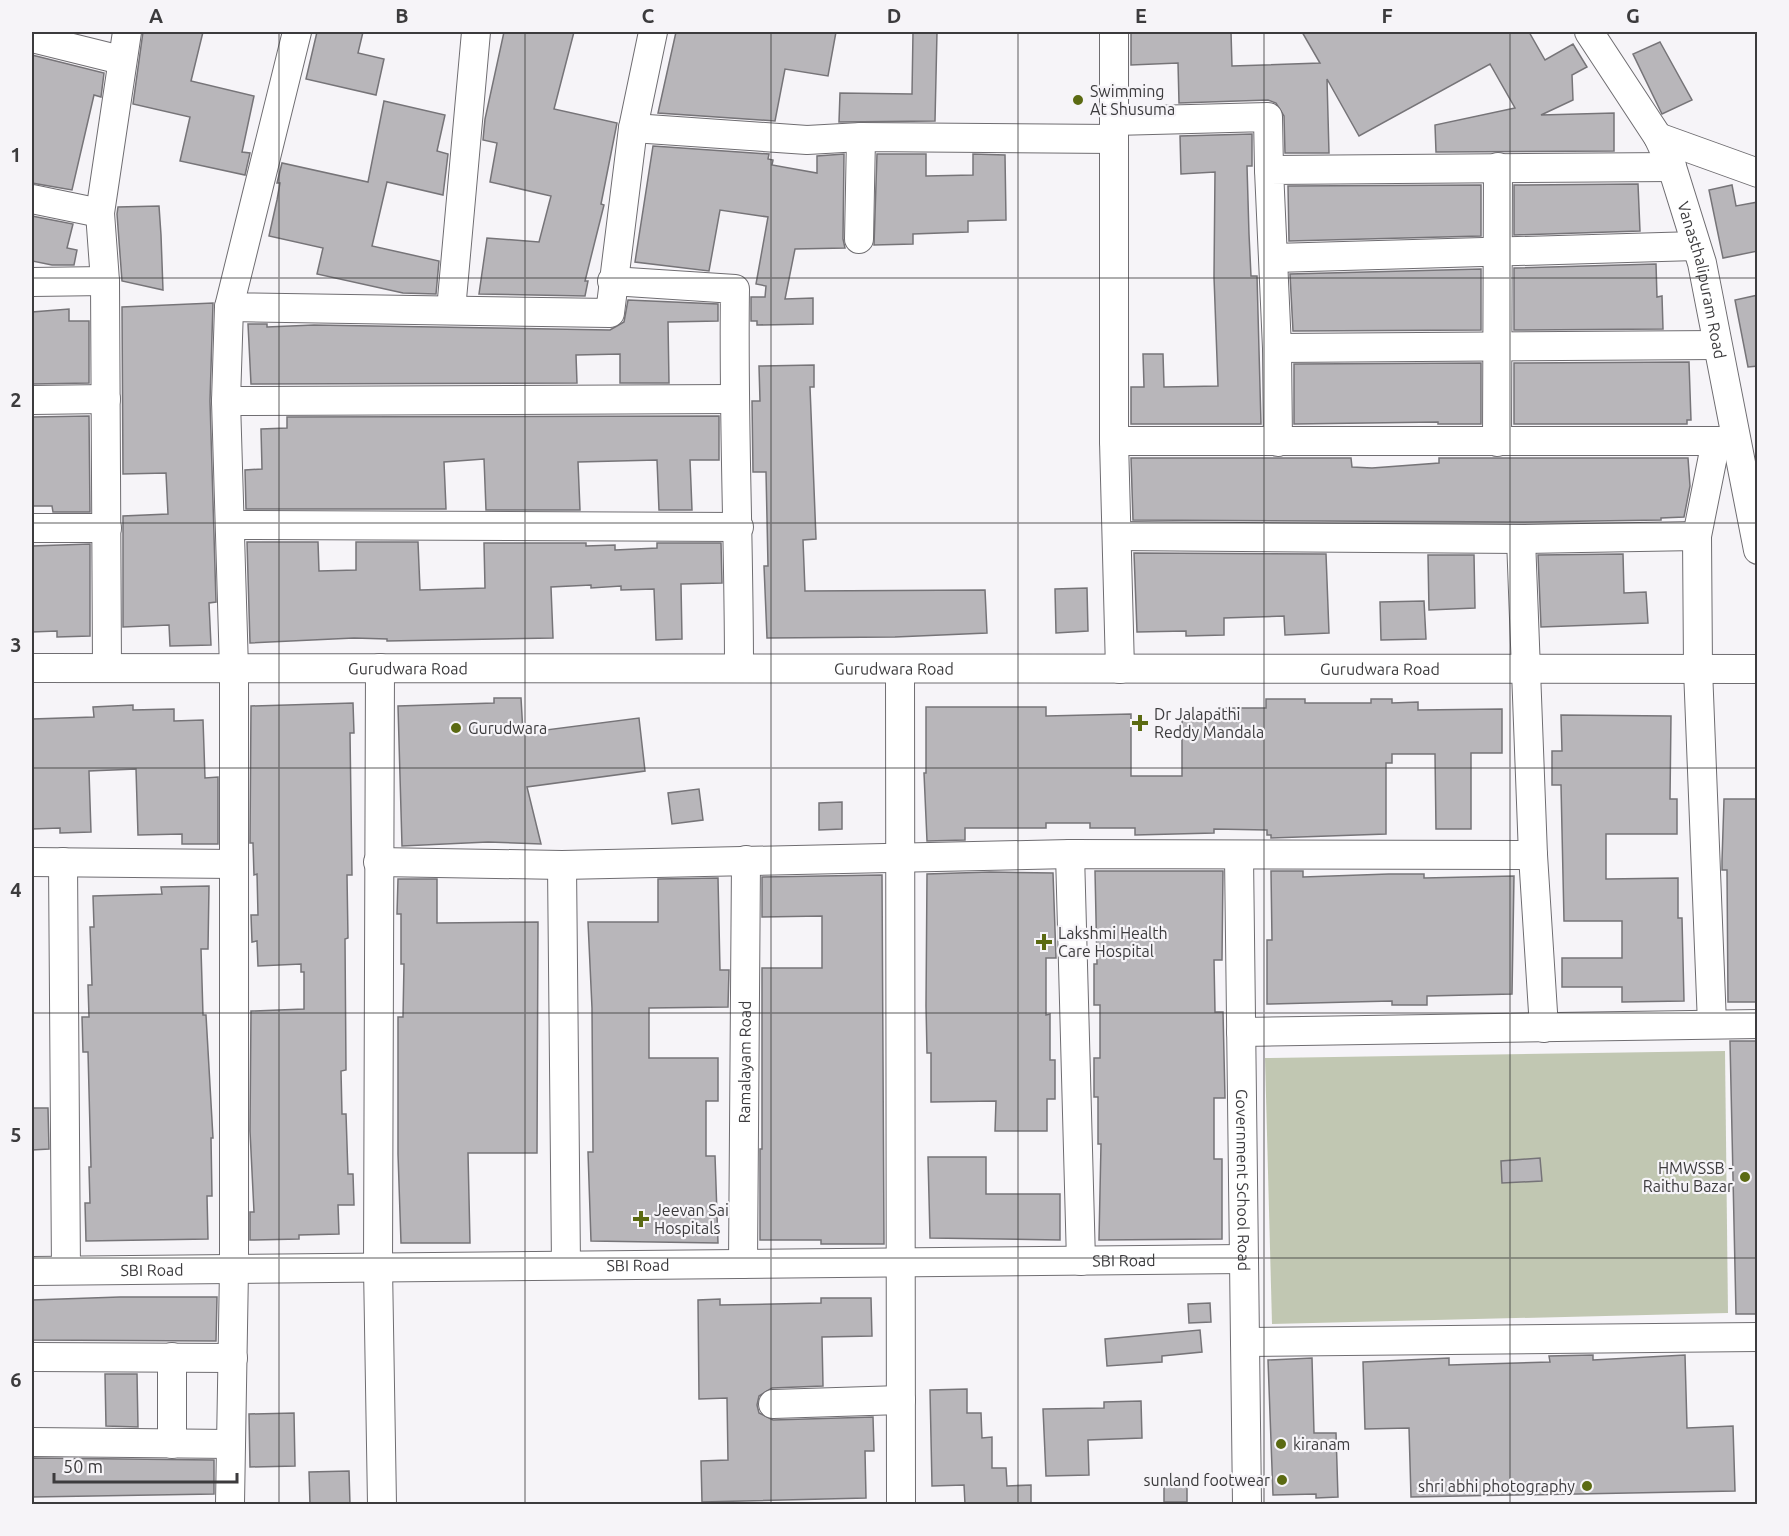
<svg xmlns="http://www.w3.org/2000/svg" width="1789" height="1536" viewBox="0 0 1789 1536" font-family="Ubuntu,sans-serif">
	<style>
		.green { fill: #c1c7b2 }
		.building { fill: #b8b6ba; stroke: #767478; stroke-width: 1.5 }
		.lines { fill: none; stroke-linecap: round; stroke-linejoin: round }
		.minor-casing { stroke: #6f6d71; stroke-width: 30 }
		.minor { stroke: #fff; stroke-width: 28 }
		.grid { fill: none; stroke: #3c3b3d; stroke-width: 1.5; stroke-opacity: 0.55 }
		.poi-dot { fill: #5b6a12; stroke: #f6f4f8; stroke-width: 2 }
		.labels { text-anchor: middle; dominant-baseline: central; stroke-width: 4.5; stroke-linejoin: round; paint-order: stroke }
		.poi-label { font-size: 16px; fill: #3c3b3d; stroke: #f6f4f8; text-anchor: start }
		.street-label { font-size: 16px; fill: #3c3b3d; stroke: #f6f4f8 }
		.neatline { fill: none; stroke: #3c3b3d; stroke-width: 2 }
		.grid-label { font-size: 20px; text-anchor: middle; font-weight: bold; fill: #3c3b3d }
	</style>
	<rect width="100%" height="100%" fill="#f6f4f8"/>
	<path class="green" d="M1725,1051L1728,1313L1272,1324L1265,1058Z"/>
	<path class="building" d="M143,32H203L191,81L254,96L242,152L250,153L245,175L180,161L190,117L133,104Z
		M317,32H363L358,53L384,59L376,95L306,79Z
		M504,32H574L554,109L617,123L601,204L604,205L585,281H588L585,296L479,294L487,238L539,242L551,196L490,182L497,143L483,140L485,119Z
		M676,32H836L828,76L785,69L775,121L658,113Z
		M913,32H937L935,121L839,122L840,93L912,94Z
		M1131,32H1231L1232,66L1320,63L1302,32H1529L1545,60L1573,44L1587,67L1572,75L1573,100L1541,115L1614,113V151L1436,152L1435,125L1515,108L1490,64L1359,136L1327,79L1329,153H1285L1284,116L1276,103L1268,100L1179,103L1178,63L1131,65Z
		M1660,42L1692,100L1662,114L1633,54Z
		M32,55L104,73L101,97L94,95L72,190L32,183Z
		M384,101L445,115L437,151L448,154L443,195L387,182L372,246L439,261L436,294L403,293L317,274L323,248L269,236L277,200L280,183H277L282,163L368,182Z
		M1252,134V166H1247L1249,234L1251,276H1257L1261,424H1131V387H1144L1143,354H1163L1164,387L1218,386L1214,277L1215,172L1181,174L1180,136Z
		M653,146L769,154L768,159L773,160L772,165L817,173V156L844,154L843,239L845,248L795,249L785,299L813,298V324L757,325V321H751V297H765L766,286L756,284L768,217L720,210L709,271L635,262Z
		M877,154H926V176L973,175V154L1005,155L1006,220L968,221V232L913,234V244L874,245Z
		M1638,184L1640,231L1514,235V185Z
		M1481,185V236L1289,241L1288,186Z
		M1732,185L1736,206L1758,202V251L1723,258L1709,190Z
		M159,206L161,235L163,290L122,281L117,214L118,207Z
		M32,216L73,224L67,248L77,250L74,265H52L32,261Z
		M1656,264L1657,297L1662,296L1663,329L1514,330V268Z
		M1481,269V330L1293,331L1290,274Z
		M1758,295V366L1748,367L1735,300Z
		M628,300L718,304V321L668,322L669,383H620V354L576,355L577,383L251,384L248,324H267V327L314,325L610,330L624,322Z
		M213,303L210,401L216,602L209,603L211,645L170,646L169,625L123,627V516L168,514L166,473L123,474L122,307Z
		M69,309V321H89V383L32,384V312Z
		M1689,362L1691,420H1687V424H1514V363Z
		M1481,363V424H1438V422L1294,424V364Z
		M814,365V387H810L816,539L803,540L805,591L985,590L987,633L895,637L767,638L764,566H768L766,472H753L752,401H760L759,366Z
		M719,416V460H690L692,510H659L657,460L578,462L580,510H486L484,459L444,462L446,509H246L245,470L262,469L261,429L287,428V417Z
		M32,417L89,416L90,512H53L52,506H32Z
		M1131,458H1351L1352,467L1372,468L1439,463V458H1688L1690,486L1684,517L1661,518V520L1521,522L1133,520Z
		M247,542H318L319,571L356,570V542H418L420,590L485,588L484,543H586V546L615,545V550L657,548V543H721L722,583L681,584L682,639L656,640L654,589L621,590V586L591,588V585L551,587L553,638L387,641V639L354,638L250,643Z
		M90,544V636L57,637V631L32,632V546Z
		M1134,553L1326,554L1329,633L1285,635L1284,616L1224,618V635L1186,636V631L1137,632Z
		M1623,554L1624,593L1646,592L1648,623L1541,627L1538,555Z
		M1428,555H1474L1475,608L1429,610Z
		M1087,588L1088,631L1056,633L1055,589Z
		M1424,601L1426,639L1381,640L1380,602Z
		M494,698H521L523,733L639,718L645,771L527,787L541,844L488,842L402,846L398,706L494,703Z
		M1266,699H1305V703H1371V699H1392V703L1418,702V710L1502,709V753H1471V829H1436L1435,754H1392V763H1386V834L1271,838V835H1267V830L1214,829V833L1135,835V828H1090V823H1046V828H965V840L927,841L924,773H926V707H1046V716L1131,714V776H1182V716H1219V708H1266Z
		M353,703L354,733H350L352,875H347L348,938L345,939L346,1070L341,1071L342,1114H346L348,1174H353L354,1205H338L339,1234L299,1235V1239L250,1240V1212H254L250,1131L251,1011L304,1009V972H301V964L258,966L257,941L252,942L251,915H258L257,874L254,875L253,843H250L251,706Z
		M133,705V710L174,709V721L203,720L205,778L218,777V844H182V834L138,835L136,769L89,771L91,832L60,833V828L32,829V719L94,717L93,707Z
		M1561,715L1671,716L1670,799H1677V834H1606V879L1678,878V918H1682L1684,1001L1622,1002V987H1562V958H1622V921H1564L1561,785H1552V751H1562Z
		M699,789L703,820L672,824L668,793Z
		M1724,799H1758V1002H1728L1727,870H1722V861Z
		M842,802V829L819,830V803Z
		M1095,871H1223L1222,960H1214L1215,1012H1223L1225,1098H1214V1159H1222V1239L1099,1240L1101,1144H1098V1097H1094V1058H1100V1005H1094V964H1097Z
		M1271,871H1303V877L1389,874H1424V878L1514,876L1512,994L1427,996V1005H1392V1001L1267,1004V940H1272Z
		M990,872L1053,873L1056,958H1046V1015L1050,1014V1060H1055V1099H1047V1131H995L996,1101L931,1102V1053H927L926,1006L927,874Z
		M882,875L884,1244H821V1240H760V1149H762V968H822V916L762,917V877Z
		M718,878L720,970H729L728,1007L649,1008V1058H718V1101H706V1156H715L718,1243L591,1241L588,1152H593L592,1008L588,922H658V879Z
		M398,879H437V923L538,922L537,1153H468L470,1243H401L398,1154V1017H403L404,964H401V914H397Z
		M209,886L208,949H201L203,1015H206L213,1138H211L212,1196H207L208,1239L86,1241L85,1203H90L89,1167H91L88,1052H83L82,1017H89L88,985H92L90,927H94L93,896L162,894L161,887Z
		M1730,1041H1758V1314H1736Z
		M32,1108H48L49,1149L32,1150Z
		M928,1157H986V1194H1060V1240L930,1238Z
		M1540,1158L1542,1181L1502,1183L1501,1161Z
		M120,1297H217L216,1341L32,1340V1300Z
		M821,1298H871L872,1336L822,1337L823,1386L772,1388L759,1396L757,1405L759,1413L773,1420L873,1417L874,1451H865L866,1498L702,1502L701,1461L728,1460L727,1398L699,1399L698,1300L720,1299V1305L821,1303Z
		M1210,1303L1211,1322L1189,1323L1188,1304Z
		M1200,1330L1202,1352L1162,1356V1362L1107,1366L1105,1339Z
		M1593,1355V1360L1685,1355L1687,1428L1733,1426L1735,1491L1411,1497L1409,1428L1365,1429L1363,1362L1449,1358V1365L1550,1362L1549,1356Z
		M1312,1358L1314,1433H1336L1338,1497L1316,1498V1494L1273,1495L1268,1360Z
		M105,1374H137L138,1427L106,1426Z
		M967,1389V1413H981L982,1438L992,1437V1468H1006L1007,1486L1031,1485V1504H965L964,1485L932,1486L930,1390Z
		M1141,1401L1142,1438L1088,1440L1089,1475L1046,1476L1043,1409L1104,1408V1402Z
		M294,1413L295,1466L250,1467L249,1414Z
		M32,1458L214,1460V1494L32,1497Z
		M349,1471L350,1504H310L309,1472Z
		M1187,1479V1502H1164V1480Z"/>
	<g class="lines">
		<defs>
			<g id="minor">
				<path d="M297,32L229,307L610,313L633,128L653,32"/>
				<path d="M1114,32V441L1120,669"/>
				<path id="s1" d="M1589,32L1658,137L1672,167L1702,263L1758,550"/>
				<path d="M32,38L121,60"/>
				<path d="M1114,121L1268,117L1269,170"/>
				<path d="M633,128L807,140L861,137L1114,139"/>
				<path d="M1658,137L1758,173"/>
				<path d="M32,199L100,213"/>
				<path d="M859,239L861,137"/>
				<path d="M1274,258L1696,246"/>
				<path d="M612,281L735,289C733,415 739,542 739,668"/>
				<path d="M32,282L105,281"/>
				<path d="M451,310L476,32"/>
				<path d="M1277,348L1717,345"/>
				<path d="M32,400L106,399"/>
				<path d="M226,401L733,399"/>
				<path d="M1114,441H1736"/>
				<path d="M1278,442L1277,348L1269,170L1672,167"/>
				<path d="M1497,442L1498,167"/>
				<path d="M230,525L739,527"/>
				<path d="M32,528H107"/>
				<path d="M1117,536L1521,539L1697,536"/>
				<path d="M1521,539L1533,855L1544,1028"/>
				<path id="s2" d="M32,668L1758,669"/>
				<path d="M107,668L105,281L100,213L127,32"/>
				<path d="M380,668L378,1267L382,1504"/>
				<path d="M900,669L901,1504"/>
				<path d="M1070,854L1081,1261"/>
				<path id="s3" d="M1239,856L1247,1504"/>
				<path d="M32,862L234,864V669L226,401L229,307"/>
				<path d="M63,862L66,1270"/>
				<path d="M378,862L562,865L1070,854L1533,855"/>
				<path d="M562,865L566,1265"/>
				<path d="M1712,1024L1698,669L1697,536L1716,441"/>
				<path d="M1241,1032L1758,1024"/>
				<path id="s4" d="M743,1264L746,860"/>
				<path id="s5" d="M32,1271L1244,1259"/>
				<path d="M1245,1342L1758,1337"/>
				<path d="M32,1357L233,1358"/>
				<path d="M172,1357V1444"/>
				<path d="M773,1404L901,1400"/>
				<path d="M32,1442L231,1444"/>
				<path d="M230,1504L234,1269V864"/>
			</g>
		</defs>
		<use href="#minor" class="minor-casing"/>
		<use href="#minor" class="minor"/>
	</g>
	<path class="grid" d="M279,32V1504M525,32V1504M771,32V1504M1018,32V1504M1264,32V1504M1510,32V1504M32,278H1758M32,523H1758M32,768H1758M32,1013H1758M32,1258H1758"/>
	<g class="poi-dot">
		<circle cx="1078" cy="100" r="6"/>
		<path d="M1137 714h6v6h6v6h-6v6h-6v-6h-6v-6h6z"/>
		<circle cx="456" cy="728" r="6"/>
		<path d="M1041 933h6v6h6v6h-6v6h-6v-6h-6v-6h6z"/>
		<circle cx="1745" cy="1177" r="6"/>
		<path d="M638 1210h6v6h6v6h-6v6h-6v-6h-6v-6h6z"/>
		<circle cx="1281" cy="1444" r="6"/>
		<circle cx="1282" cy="1480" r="6"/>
		<circle cx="1587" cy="1486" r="6"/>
	</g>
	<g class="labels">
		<g class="poi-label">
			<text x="1090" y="91">Swimming<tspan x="1090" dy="18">At Shusuma</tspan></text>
			<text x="1154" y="714">Dr Jalapathi<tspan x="1154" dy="18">Reddy Mandala</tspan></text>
			<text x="468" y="728">Gurudwara</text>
			<text x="1058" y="933">Lakshmi Health<tspan x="1058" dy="18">Care Hospital</tspan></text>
			<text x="1733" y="1168" text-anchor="end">HMWSSB -<tspan x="1733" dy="18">Raithu Bazar</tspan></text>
			<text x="654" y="1210">Jeevan Sai<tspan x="654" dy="18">Hospitals</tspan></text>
			<text x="1293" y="1444">kiranam</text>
			<text x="1270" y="1480" text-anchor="end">sunland footwear</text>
			<text x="1575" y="1486" text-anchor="end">shri abhi photography</text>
		</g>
		<g class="street-label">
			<text stroke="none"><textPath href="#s1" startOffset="276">Vanasthalipuram Road</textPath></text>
			<text stroke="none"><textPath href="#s2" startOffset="376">Gurudwara Road</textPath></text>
			<text stroke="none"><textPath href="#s2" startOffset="862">Gurudwara Road</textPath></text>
			<text stroke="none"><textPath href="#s2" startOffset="1348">Gurudwara Road</textPath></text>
			<text stroke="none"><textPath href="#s4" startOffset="202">Ramalayam Road</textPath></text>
			<text stroke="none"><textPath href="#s3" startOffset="324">Government School Road</textPath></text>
			<text stroke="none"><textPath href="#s5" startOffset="1092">SBI Road</textPath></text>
			<text stroke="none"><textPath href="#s5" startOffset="606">SBI Road</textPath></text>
			<text stroke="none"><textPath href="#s5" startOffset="120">SBI Road</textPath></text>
		</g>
	</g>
	<rect width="1789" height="1536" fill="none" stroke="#f6f4f8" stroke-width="66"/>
	<path d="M54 1473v9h183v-9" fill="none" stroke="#3c3b3d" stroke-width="3"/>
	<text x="63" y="1473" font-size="18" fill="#3c3b3d" stroke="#f6f4f8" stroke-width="4.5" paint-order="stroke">50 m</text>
	<rect x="33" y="33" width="1723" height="1470" class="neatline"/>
	<g class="grid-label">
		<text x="156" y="23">A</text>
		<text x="402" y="23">B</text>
		<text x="648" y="23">C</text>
		<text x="894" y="23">D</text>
		<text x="1141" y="23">E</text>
		<text x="1387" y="23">F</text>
		<text x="1633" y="23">G</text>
		<text x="16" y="162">1</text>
		<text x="16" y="407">2</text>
		<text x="16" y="652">3</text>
		<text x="16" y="897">4</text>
		<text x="16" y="1142">5</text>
		<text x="16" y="1387">6</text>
	</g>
</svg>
